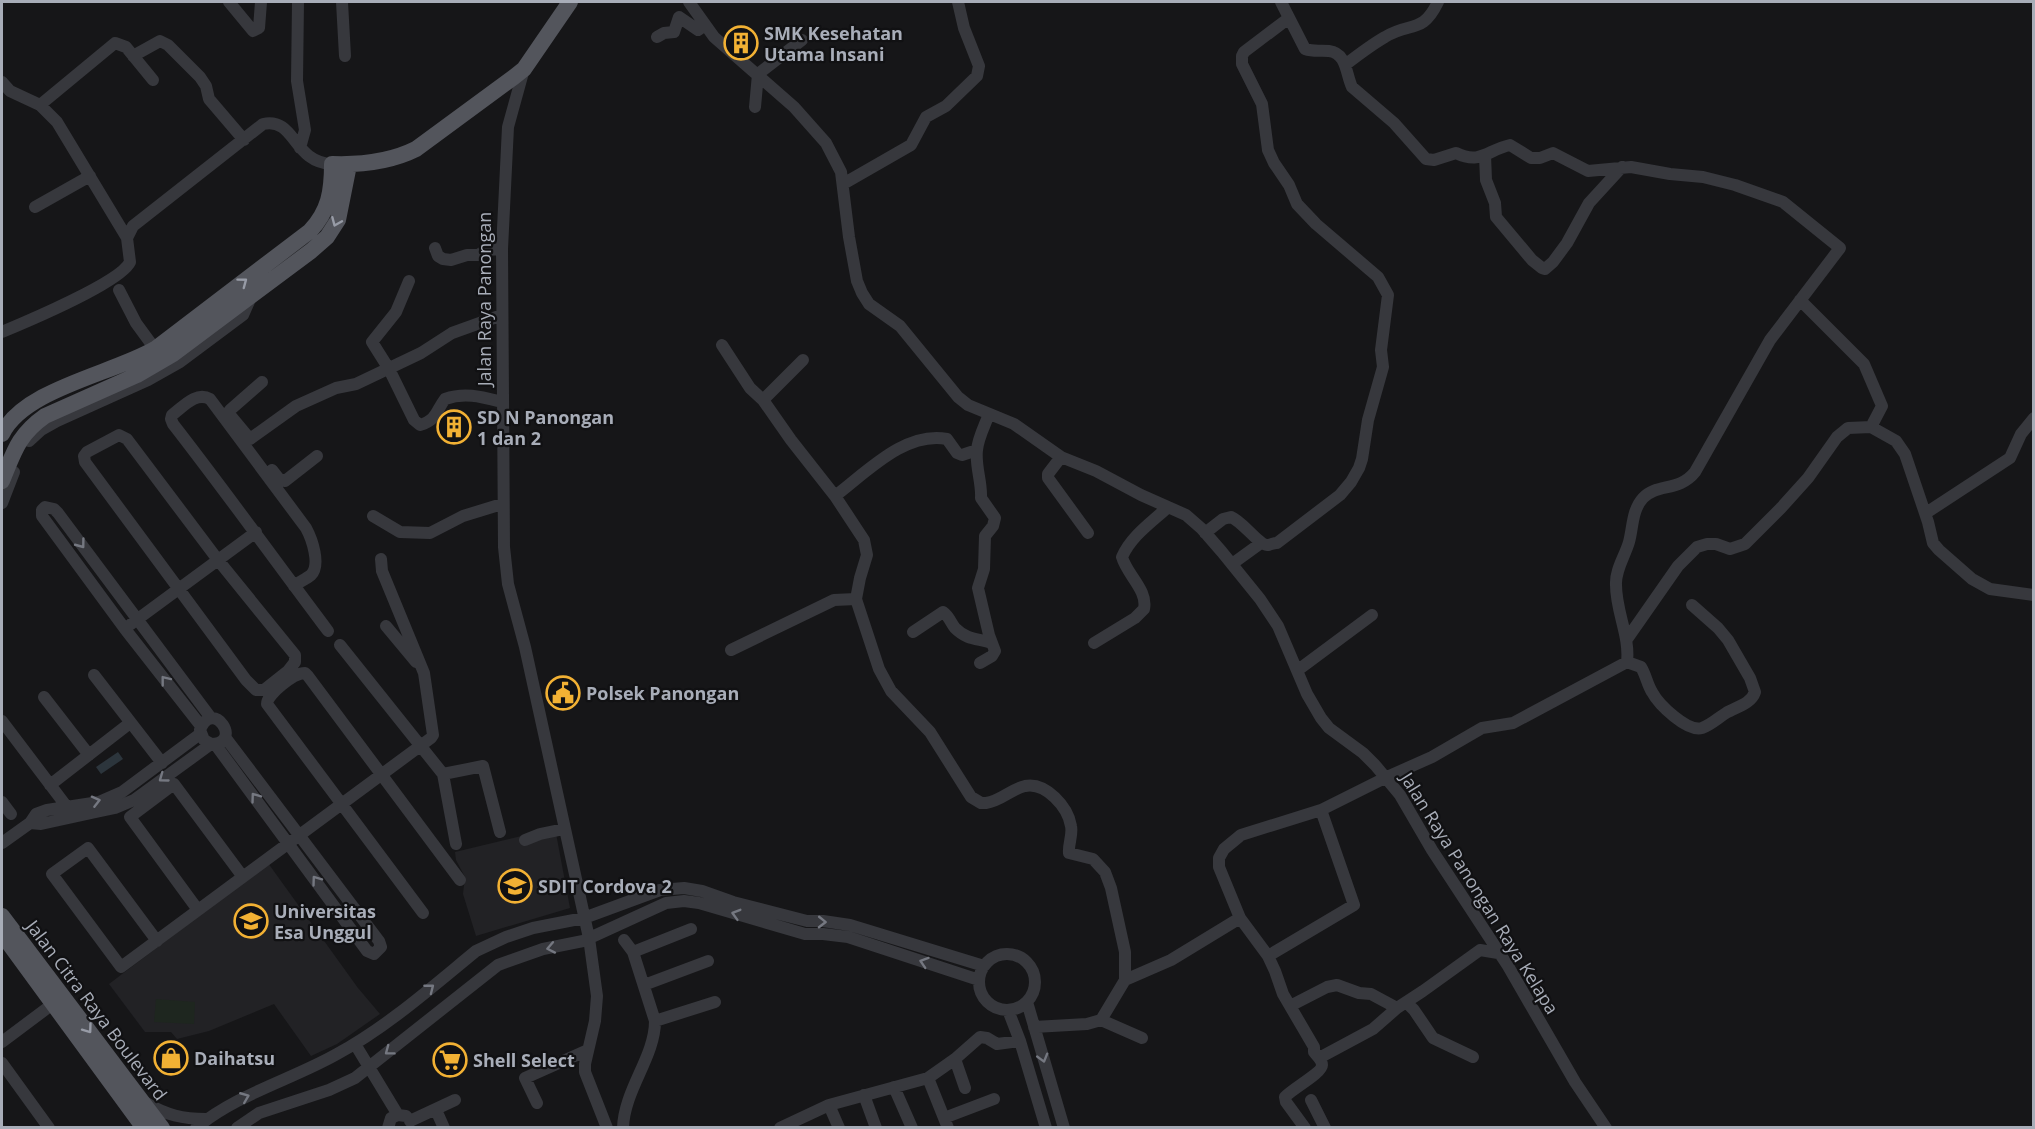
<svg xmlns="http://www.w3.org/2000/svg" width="2035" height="1129" viewBox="0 0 2035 1129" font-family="'Open Sans',sans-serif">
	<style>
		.built { fill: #222225 }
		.green { fill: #1e261f }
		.water { fill: #2c353c }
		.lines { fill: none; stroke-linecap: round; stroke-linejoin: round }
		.minor { stroke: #37383d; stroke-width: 12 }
		.major { stroke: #53555c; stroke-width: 16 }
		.oneway { stroke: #979ba6 }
		.oneway2 { stroke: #757881 }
		.labels { text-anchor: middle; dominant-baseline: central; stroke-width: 4.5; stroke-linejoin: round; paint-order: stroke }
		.poi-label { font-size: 18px; font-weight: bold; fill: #a8adb8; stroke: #111113; text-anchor: start }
		.street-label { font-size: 18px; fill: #a8adb8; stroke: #111113 }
	</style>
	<rect width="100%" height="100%" fill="#161618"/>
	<path class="built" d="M555,828L570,908L476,936L463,894L465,877L456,860L455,852Z
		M268,863L358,988L380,1014L337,1044L311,1056L274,1004L209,1031L177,1039L171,1032H145L109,984Z"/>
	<path class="green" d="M156,999L195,1002L194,1024L154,1022Z"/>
	<path class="water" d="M118,752L123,759L101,774L96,767Z"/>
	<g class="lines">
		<path class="minor" d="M229,2L253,31L259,28L261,2
			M298,2L297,81L305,130L300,148
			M342,2L345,56
			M689,2L714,37L794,107L826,143L841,172L849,237L857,281L862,293L869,304L900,326L958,397L968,405L1014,424L1061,457L1096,471L1141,495L1186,515L1202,529L1222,552L1260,599L1278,626L1307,694L1321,718L1329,728L1363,753L1375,765L1400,795L1432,850L1508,966L1575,1082L1606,1128
			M1281,2L1305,49C1314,52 1320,50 1329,51C1347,53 1346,75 1352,87L1394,123L1426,159L1434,160L1456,153C1481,165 1487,150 1510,145L1531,158H1540L1553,153L1588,171L1631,167L1670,174L1703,177L1735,185L1783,202L1840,248L1770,340L1695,472C1679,492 1657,483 1643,498C1632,510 1633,527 1629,542C1625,556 1615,570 1616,585C1616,612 1630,636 1627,662
			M657,37L664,33L674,32L679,17L698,30L705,25
			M133,56L160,41L168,45L200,77L206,86L209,99L244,140
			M1345,65C1358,55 1371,45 1385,37C1411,21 1422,35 1438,2
			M524,69L508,127L502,249L504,547L508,584L525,647L589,938L597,996L595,1021L585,1064V1072L607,1128
			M2,82L10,91L40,105L57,122L127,238
			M40,105L115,43L126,47L153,80
			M755,107L758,74L802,40
			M1485,155L1486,180L1495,203L1496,217L1532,260L1542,268L1545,269L1553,262L1567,243L1589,203L1622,167
			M843,184L911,145L926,117L946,106L977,76L979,66L964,28L958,2
			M35,207L90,176
			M435,248L438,256L443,259L451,260L467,255H478L486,250L502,249
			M409,281L396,312L372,342L389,369L414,420L420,425C437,420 436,411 445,399C465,392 482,397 502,402
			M119,290L136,323L155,349
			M1800,300L1864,364L1882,406L1871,427
			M2,332C26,322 121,282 130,262L127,238L133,226L263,124C296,117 292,162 332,164
			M722,345L750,388L763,400L803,360
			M262,382L230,410V415L250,439L296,406L336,388L356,384L421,353L452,333L502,315
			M763,400L791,440L835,496L864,540L867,555L860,578L856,599L879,669L891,691L930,732L971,797L981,803H986C1001,801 1011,789 1025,786C1046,782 1068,807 1071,826C1073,835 1068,844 1069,853L1093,859L1105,872L1111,888L1125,952V980L1101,1020L1087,1024L1034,1027
			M119,435L127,439L218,560L295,655V662L288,671L264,690H256L246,680L85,462L84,456L87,452Z
			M29,441L41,430L57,421L148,380L180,362L243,315L251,297
			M1061,457L1048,474V478L1088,533
			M272,470L279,479L285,481L317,456
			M835,496C867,472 905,431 947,439L957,453L962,455L977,450
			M2,503L14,472
			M1926,513L2010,458L2021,434L2034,418
			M373,516L400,532L430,533L463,516L502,504
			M1205,533L1223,519L1231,517C1242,521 1259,545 1267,545C1270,545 1273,543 1277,543L1340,495L1351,482L1359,468L1362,459L1368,420L1383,367L1381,350L1388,295L1378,277L1316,224L1297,204L1289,185L1274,163L1268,150L1262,104L1242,64V56L1244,52L1289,18
			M1232,564L1261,543
			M294,586C299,582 306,579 311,575C321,565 312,539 306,528L210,399C196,391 183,407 172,415L171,419L173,424C226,492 276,562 328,631
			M131,624L256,532
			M386,626L416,662
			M913,632L943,612C949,616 951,623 955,628C968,641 978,638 992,643
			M1627,639L1678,566L1697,547L1707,544H1716L1730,549L1745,544L1781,508L1808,478L1837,437L1848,428L1871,427L1896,441L1905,454L1928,522L1933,543L1939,550L1972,579L1990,589L2034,595
			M1094,643L1135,618L1144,609C1148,590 1127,575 1122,557C1131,536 1152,522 1168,507
			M340,645L443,774L456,844
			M731,650L834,600L856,599
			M980,663L992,656L995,651L989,635L978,588L984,569L985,536L993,526L995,518L981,498C982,482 975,466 977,450C978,438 985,425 989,414
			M1298,670L1372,615
			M94,675L162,763
			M44,697L89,755
			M2,721L67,807
			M201,726L125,629L42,516V510L45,507L54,509L58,513L211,718
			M200,734L122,792L99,802L47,810L36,814L30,823L41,824L96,812L115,808L134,800L211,744C244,744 213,697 200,730L204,740L211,744
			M215,744L367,951L374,954L381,947L379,941L225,737
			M443,774L483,766L500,832
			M50,785L130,723
			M2,802L11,814
			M525,840L540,834L564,829
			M2,843L30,823
			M198,910L130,817L174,784L243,877
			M423,913L267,704C267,694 294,673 305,673L308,676L460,880
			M157,941L88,848L52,874L121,967L431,738L433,735L424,673L382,571L381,559
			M633,952L691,929
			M979 982a28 28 0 1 1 56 0a28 28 0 1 1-56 0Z
			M1268,956L1354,905L1321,810
			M1125,980L1171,960L1240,918
			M644,985L708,961
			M1027,1002L1064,1128
			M1406,1002L1414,1010L1433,1038L1473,1057
			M1290,1006L1327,987L1337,985L1359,993L1371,994L1397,1008
			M1008,1010L1020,1041L1046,1128
			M1101,1020L1142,1038
			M655,1021L715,1002
			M2,1042L58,1000
			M355,1044L398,1115
			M1319,1058L1373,1029L1397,1008L1423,991L1480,950L1498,953
			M955,1059L965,1088
			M2,1063L49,1128
			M928,1078L948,1128
			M894,1087L912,1128
			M864,1095L876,1128
			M1311,1100L1325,1128
			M146,1103C166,1115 183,1119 206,1119
			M537,1103L525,1078L588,1050
			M829,1105L839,1128
			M436,1110L444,1128
			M944,1118L994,1099
			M410,1121L455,1100
			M196,1128C237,1094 291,1080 337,1054C387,1027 432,987 476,951L506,937L533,928L584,918L660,890L684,888L702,891L733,902L807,921H823L850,925L984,966
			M237,1128L259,1113L329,1090L355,1078L498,965L543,949L583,941L666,903L684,901L699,903L805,934H823L848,937L979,980
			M388,1128L391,1118L398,1115L406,1116
			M623,1128C624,1090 655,1057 655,1021L633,952L624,940
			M780,1128L829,1105L928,1078L955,1059L980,1037L987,1038L997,1044L1020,1041
			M1305,1128L1286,1102L1285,1097C1292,1089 1322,1073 1322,1065C1322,1060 1317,1056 1314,1052V1047L1283,994L1275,971L1268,956L1240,918L1219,867V858L1224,849L1241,835L1321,810L1387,777L1432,757L1482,728L1513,723L1627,662L1641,667C1646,675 1647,684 1652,692C1659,705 1687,732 1702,728C1711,725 1718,718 1726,713C1736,707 1751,704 1755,692L1750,678L1728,640L1718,628L1692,605"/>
		<path class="major" d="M2,434C24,389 112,374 155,349L310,231C329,211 332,191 332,164C361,165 390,162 416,149L514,77L524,69L570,2
			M2,481C14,452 18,435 45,416L137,375L173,354L311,251L327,237L338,220L349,165
			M2,916L162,1128
			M2,934L144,1128"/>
	</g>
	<defs><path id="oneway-chevron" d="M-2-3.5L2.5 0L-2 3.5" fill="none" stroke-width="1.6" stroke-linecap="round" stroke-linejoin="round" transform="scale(1.5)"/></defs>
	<g class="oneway">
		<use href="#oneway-chevron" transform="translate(336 222) rotate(113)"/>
		<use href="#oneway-chevron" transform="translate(243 282) rotate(-37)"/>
		<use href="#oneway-chevron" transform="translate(88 1029) rotate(54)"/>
	</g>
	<g class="oneway2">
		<use href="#oneway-chevron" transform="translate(81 544) rotate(53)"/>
		<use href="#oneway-chevron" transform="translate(165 680) rotate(-128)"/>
		<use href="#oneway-chevron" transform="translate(163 778) rotate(144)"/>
		<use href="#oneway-chevron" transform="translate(255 797) rotate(-126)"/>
		<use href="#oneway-chevron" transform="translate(96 801) rotate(-14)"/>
		<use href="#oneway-chevron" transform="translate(316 880) rotate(-126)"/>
		<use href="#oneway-chevron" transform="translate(736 914) rotate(-164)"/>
		<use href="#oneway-chevron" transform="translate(822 922) rotate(1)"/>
		<use href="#oneway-chevron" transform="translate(551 948) rotate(169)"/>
		<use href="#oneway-chevron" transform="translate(924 962) rotate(-162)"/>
		<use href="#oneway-chevron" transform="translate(430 988) rotate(-38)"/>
		<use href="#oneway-chevron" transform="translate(389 1051) rotate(143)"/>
		<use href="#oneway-chevron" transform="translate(1043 1058) rotate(74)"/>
		<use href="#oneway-chevron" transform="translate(245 1097) rotate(-22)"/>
	</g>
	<defs>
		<symbol id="building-ring" viewBox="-11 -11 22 22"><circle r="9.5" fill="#111113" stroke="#f2b134" stroke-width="1.5"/><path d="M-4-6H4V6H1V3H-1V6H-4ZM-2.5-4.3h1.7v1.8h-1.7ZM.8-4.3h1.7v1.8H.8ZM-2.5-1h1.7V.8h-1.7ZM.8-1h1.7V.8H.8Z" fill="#f2b134"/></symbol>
		<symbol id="civic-ring" viewBox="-11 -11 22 22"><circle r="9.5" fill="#111113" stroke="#f2b134" stroke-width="1.5"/><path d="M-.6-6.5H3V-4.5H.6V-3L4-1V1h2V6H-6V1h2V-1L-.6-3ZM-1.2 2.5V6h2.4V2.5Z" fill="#f2b134"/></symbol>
		<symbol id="school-ring" viewBox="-11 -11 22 22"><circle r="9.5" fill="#111113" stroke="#f2b134" stroke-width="1.5"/><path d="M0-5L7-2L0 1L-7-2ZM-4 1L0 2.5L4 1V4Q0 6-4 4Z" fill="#f2b134"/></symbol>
		<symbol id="university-ring" viewBox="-11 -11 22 22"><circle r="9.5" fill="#111113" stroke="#f2b134" stroke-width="1.5"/><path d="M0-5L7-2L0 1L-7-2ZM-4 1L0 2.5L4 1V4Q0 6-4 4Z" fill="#f2b134"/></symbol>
		<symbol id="shop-ring" viewBox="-11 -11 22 22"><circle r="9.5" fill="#111113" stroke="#f2b134" stroke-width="1.5"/><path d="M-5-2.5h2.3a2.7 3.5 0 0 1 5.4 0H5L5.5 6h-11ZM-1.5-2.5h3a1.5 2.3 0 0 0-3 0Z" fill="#f2b134"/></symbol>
		<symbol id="supermarket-ring" viewBox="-11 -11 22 22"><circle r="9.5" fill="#111113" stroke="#f2b134" stroke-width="1.5"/><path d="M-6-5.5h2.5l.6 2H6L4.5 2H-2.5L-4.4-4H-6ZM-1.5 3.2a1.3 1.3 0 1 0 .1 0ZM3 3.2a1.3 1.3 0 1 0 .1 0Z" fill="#f2b134"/></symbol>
	</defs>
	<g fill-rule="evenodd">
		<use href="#building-ring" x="722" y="24" width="38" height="38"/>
		<use href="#building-ring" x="435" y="408" width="38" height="38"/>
		<use href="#civic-ring" x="544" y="674" width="38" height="38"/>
		<use href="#school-ring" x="496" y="867" width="38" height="38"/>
		<use href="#university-ring" x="232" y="902" width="38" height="38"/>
		<use href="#shop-ring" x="152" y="1039" width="38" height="38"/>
		<use href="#supermarket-ring" x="431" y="1041" width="38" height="38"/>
	</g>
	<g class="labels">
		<g class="poi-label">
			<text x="764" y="33">SMK Kesehatan<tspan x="764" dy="21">Utama Insani</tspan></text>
			<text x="477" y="417">SD N Panongan<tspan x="477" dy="21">1 dan 2</tspan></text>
			<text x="586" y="693">Polsek Panongan</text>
			<text x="538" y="886">SDIT Cordova 2</text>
			<text x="274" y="911">Universitas<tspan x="274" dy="21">Esa Unggul</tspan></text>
			<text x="194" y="1058">Daihatsu</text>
			<text x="473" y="1060">Shell Select</text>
		</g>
		<g class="street-label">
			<text transform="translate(484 299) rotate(-90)">Jalan Raya Panongan</text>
			<text transform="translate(1480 893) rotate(58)">Jalan Raya Panongan Raya Kelapa</text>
			<text transform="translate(97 1010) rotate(53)">Jalan Citra Raya Boulevard</text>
		</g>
	</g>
	<rect width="2035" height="1129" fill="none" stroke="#a8adb8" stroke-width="6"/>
</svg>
